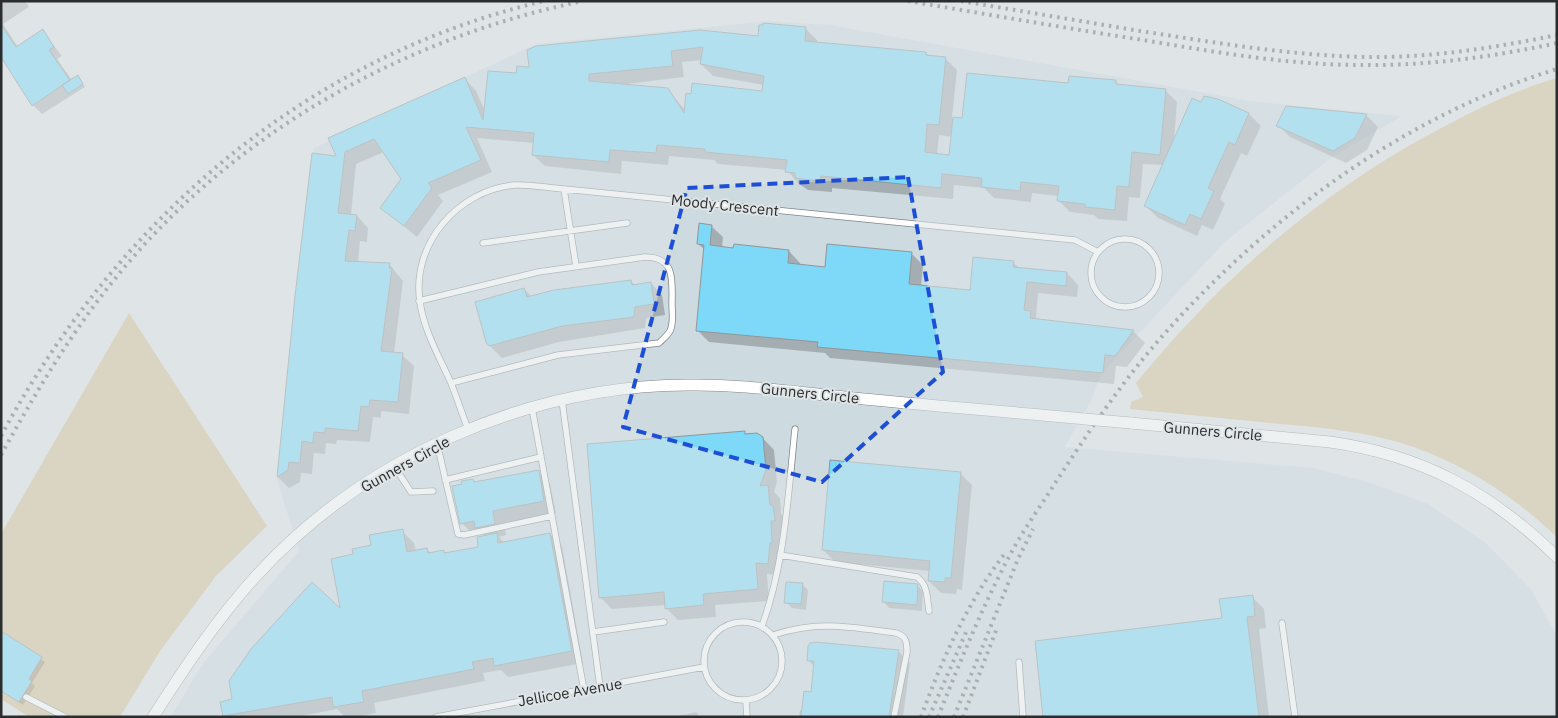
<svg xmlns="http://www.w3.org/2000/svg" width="1558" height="718" viewBox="0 0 1558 718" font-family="'IBM Plex Sans',sans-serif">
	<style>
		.built { fill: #cddadf }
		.green { fill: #d5bf94 }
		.shadow { fill: #0003; fill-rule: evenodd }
		.building { fill: #7ed9f9; stroke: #919698; fill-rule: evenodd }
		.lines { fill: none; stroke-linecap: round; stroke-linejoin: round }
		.lane-casing { stroke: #808587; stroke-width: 7 }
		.street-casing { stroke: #808587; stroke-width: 12 }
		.lane { stroke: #fff; stroke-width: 5.5 }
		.street { stroke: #fff; stroke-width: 11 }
		.rail { stroke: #6a6d6e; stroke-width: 4; stroke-dasharray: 2.5 5; stroke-linecap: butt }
		.street-bridge-casing { stroke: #808587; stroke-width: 12; stroke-linecap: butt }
		.street-bridge { stroke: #fff; stroke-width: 11 }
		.marked { fill: none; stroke: #1d4ed8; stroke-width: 4; stroke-dasharray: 10 6; stroke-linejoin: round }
		.labels { text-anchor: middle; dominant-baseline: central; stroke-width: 4; stroke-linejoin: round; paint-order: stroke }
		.street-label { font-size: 15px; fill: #2a2c2d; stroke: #dfe5e7 }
	</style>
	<rect width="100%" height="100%" fill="#dfe5e7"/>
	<path class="built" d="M770,21L830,25L1251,101L1402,116L1331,158L1225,242L1101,374L1091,401L1065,447L1314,468L1371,483L1428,504L1486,543L1531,589L1557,636V717H170L204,662L299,551L277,480L314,148L536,44Z"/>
	<path class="green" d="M1557,78V537C1512,494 1458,460 1398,442C1356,430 1313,427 1270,423C1224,418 1177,414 1130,409L1131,402L1143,397L1136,383C1223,276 1326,187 1449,124C1483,106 1519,89 1557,78Z
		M129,313L267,526L216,576L160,651L120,717H29L1,699V534Z"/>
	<path class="shadow" d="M1,1H25L29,7L3,24L18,47L42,31L62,56L57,59L72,80L80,79L85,87L42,114L33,105L1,55Z
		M805,28L817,40V43L926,53L929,56L945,58L957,70L952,118L964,119L1069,85L1116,82L1120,86L1165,90L1177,102L1174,142L1202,103L1218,100L1249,114L1261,126L1247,156L1241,153L1220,199L1225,204L1213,230L1202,225L1197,236L1158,218L1146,206L1164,165L1143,164L1140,198L1129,197L1127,221L1098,219L1094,215L1070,212L1059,201V196L1032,193L1031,202L994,198L984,188L954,185L953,199L832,188V192L808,190L798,183L787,170L718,164L714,160L669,156L668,165L622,161L621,174L545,166L533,155L534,143L477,138L492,172L438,195L443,201L417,237L382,208L403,179L384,152L356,164L351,215L357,216L368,228L367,242L360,241L358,263L389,264L403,281L394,354L402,355L414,366L409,414L381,411V418L373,417L370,442L337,440L336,444L326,443L325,454L314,453L312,474L301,473L300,482L289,488L278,477L296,296L338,157L329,138L465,79L476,91L485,111L518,75L530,69L759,38ZM702,60L701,64L713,76L764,85L763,92L686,111L667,89L619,85L684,77L682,62ZM939,135L953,137L951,157L937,155Z
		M1366,115L1378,127L1367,150L1346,163L1290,137L1278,125Z
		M711,226L723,237L722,248L789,251L800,263V266L826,268L911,253L923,265L921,286L971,291L1013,262L1020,269L1067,273L1078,285L1077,297L1038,293L1036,318L1039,321L1133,331L1145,343L1127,367L1116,366L1114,384L830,358L825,353L709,342L697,330L705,250L698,244Z
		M631,281L635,285L651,283L662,295L665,315L646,318L645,328L559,342L502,358L490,346L524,289L532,297Z
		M745,433L747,436L760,435L774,450L777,482L774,492L780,498L781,514L785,518L780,575L767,574L769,601L715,605L716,617L678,620L666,608V605L612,609L600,597Z
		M538,472L550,484L556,513L504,523L506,535L499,537L505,543L550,534L562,546L583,663L508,677L501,670L483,673L485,681L374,703L376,713L357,717H345L337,709L297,717L224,716L222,703L234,700L342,612L355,555L402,531L414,543L416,551L427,549L431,554L443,552L446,554L480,548L485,536L482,533L474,535L462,523L473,480L476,483Z
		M960,473L972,485L962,590L957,589L956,594L941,593L929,581L930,571L835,562L823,550Z
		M802,584L808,590L806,610L792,608L786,602Z
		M917,585L923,591L922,611L889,608L884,602Z
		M1252,597L1264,609L1266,628L1259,629L1269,717H1045L1223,619Z
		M1,633L45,662L32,683L35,686L23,705L1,691Z
		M898,651L910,663L903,717H799L800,710H803L812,693L815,667L808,660Z
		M696,712L700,717H675Z"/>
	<path class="building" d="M763,23L806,27L805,41L926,52V55L946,57L939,125L927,124L925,152L949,155L953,117L962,118L967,73L1068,83L1069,76L1116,80V84L1166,89L1160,155L1132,152L1129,187L1117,186L1115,210L1085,207V204L1057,201L1059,186L1021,182L1020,191L981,187L982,178L942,174L941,188L821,176L820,181L795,178V173L785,172L787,160L705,152V149L657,145L656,153L610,150L609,162L532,155L534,133L466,127L481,160L428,183L432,188L404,226L380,208L401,179L374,139L345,152L338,213L357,215L355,231L349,230L345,261L390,263L389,268H392L381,351L403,353L398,402L370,400L369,407L361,406L358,431L325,428V433L314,432L313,443L302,441L300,463L289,462L288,470L277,477L295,296L312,153L336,156L328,138L465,77L483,120L488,71L516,73L517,66L529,67L527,50L536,46L700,30L758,36L759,25H763ZM703,47L700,64L764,76L762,91L692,83L691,94L686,93L684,113L668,88L589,81V74L673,66L671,51Z
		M1,25L16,47L43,29L54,47L49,50L70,80L32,106L1,57Z
		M78,75L83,84L68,94L62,85Z
		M1204,96L1218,99L1249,113L1235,145L1229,142L1208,188L1214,191L1201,219L1190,214L1185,225L1144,206L1192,98L1201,102Z
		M1286,106L1367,114L1355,138L1333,151L1276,126Z
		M699,223L712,225L710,245L733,248L734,244L789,250L788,263L825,267L827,244L912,252L909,284L970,290L973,257L1014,261L1013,267L1067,272L1066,286L1027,282L1024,310L1031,311L1030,318L1134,330L1115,356L1105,355L1103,373L817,347L818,342L696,331L704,245L697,244Z
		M631,280L632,285L651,282L654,304L635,307L634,317L562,326L489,346L486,342L475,302L524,288L527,297L554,290Z
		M745,431V434L757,433L763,437L766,470L760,486L768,485L770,505H773L775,521H771L772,543H770L768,564L756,563L758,589L703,594L704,605L665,609L664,592L599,598L587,444Z
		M830,460L961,472L951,578H945V582L928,581L930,561L822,550Z
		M539,470L544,501L493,511L495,524L475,528L474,521L460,524L452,486L462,484L461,481L473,479L474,482Z
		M403,529L407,552L427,548L428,553L444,550V553L478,547L477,537L497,533L498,543L550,533L572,651L494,666L493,658L472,662L474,669L362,691L364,702L333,707L332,697L223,716L220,702L232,699L229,681L251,649L312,582L340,608L331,559L353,554L352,549L371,545L369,535Z
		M884,581L918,584L917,605L882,602Z
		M786,582L803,583L801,604L784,603Z
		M1253,595L1255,616L1247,617L1259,717H1043L1035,641L1222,618L1219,599Z
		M1,631L42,657L29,679L32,681L19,702L1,691Z
		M816,642L899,650L889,717H801L804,691L811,692L814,661H807L808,646L810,643Z"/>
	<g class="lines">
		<defs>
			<path id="lane" d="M564,189L576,266
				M1091 273a34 34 0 1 1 68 0a34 34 0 1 1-68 0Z
				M483,243L627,223
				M419,301L538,272L645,257C676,257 672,281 672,304C672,313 674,323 670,331C667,336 663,339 659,343L558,355L451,383
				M562,400L600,687
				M532,408L584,690
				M468,429C462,414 457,398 451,383C439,356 424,331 420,302C411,244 458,190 515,185C530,184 548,188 564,189L1075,240L1098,252
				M437,443L458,534L464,535L552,516
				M394,466L411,492L433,491
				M445,480L541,457
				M780,555L917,577C928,585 927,598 929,611
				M704 661a39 39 0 1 1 78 0a39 39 0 1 1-78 0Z
				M1282,623L1295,717
				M762,626C785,563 788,495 795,429
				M593,632L664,622
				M773,635C820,620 849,627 896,633C906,636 907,642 907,652L894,717
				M1019,662L1023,717
				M26,697L65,717
				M746,701L747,717
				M436,717L704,667"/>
			<path id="street" d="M1131,423L1330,442C1422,455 1490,492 1557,557
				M153,717C185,667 217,619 257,575C365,457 528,386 687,385C737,384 786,391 836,396C919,405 1002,411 1085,419"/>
		</defs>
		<use href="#lane" class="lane-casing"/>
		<use href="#street" class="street-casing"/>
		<use href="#lane" class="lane"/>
		<use href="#street" class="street"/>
		<path class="rail" d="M908,1C986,14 1065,28 1143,40C1215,52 1288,65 1361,65C1427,66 1492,57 1557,43
			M961,1C1021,11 1080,21 1140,31C1219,43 1297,57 1377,57C1437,57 1498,47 1557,35
			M1,436C117,221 303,58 544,1
			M1,455C37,390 75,326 123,269C239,130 407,37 583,1
			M921,717C942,659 968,601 1006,552
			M929,717L967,630
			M938,717C960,662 982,607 1010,555C1022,532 1038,510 1052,488C1083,440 1115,392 1152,348C1258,224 1400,117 1557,69
			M954,717L1018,559L1033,529
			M963,717L997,628"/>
		<defs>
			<path id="street-bridge" d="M1085,419L1131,423"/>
		</defs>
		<use href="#street-bridge" class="street-bridge-casing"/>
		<use href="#street-bridge" class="street-bridge"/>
	</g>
	<path d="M0 0H1558V718H0ZM908,177L943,372L822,482L623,427L687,188Z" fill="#dfe5e7" fill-opacity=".55" fill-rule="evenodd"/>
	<path class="marked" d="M908,177L943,372L822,482L623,427L687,188Z"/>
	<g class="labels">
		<g class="street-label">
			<text transform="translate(725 205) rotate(6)">Moody Crescent</text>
			<text transform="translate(810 393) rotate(6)">Gunners Circle</text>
			<text transform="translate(1213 431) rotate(5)">Gunners Circle</text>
			<text transform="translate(405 464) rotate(-29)">Gunners Circle</text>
			<text transform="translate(570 692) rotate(-10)">Jellicoe Avenue</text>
		</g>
	</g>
	<rect width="1558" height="718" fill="none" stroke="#2a2c2d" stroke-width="5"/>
</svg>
